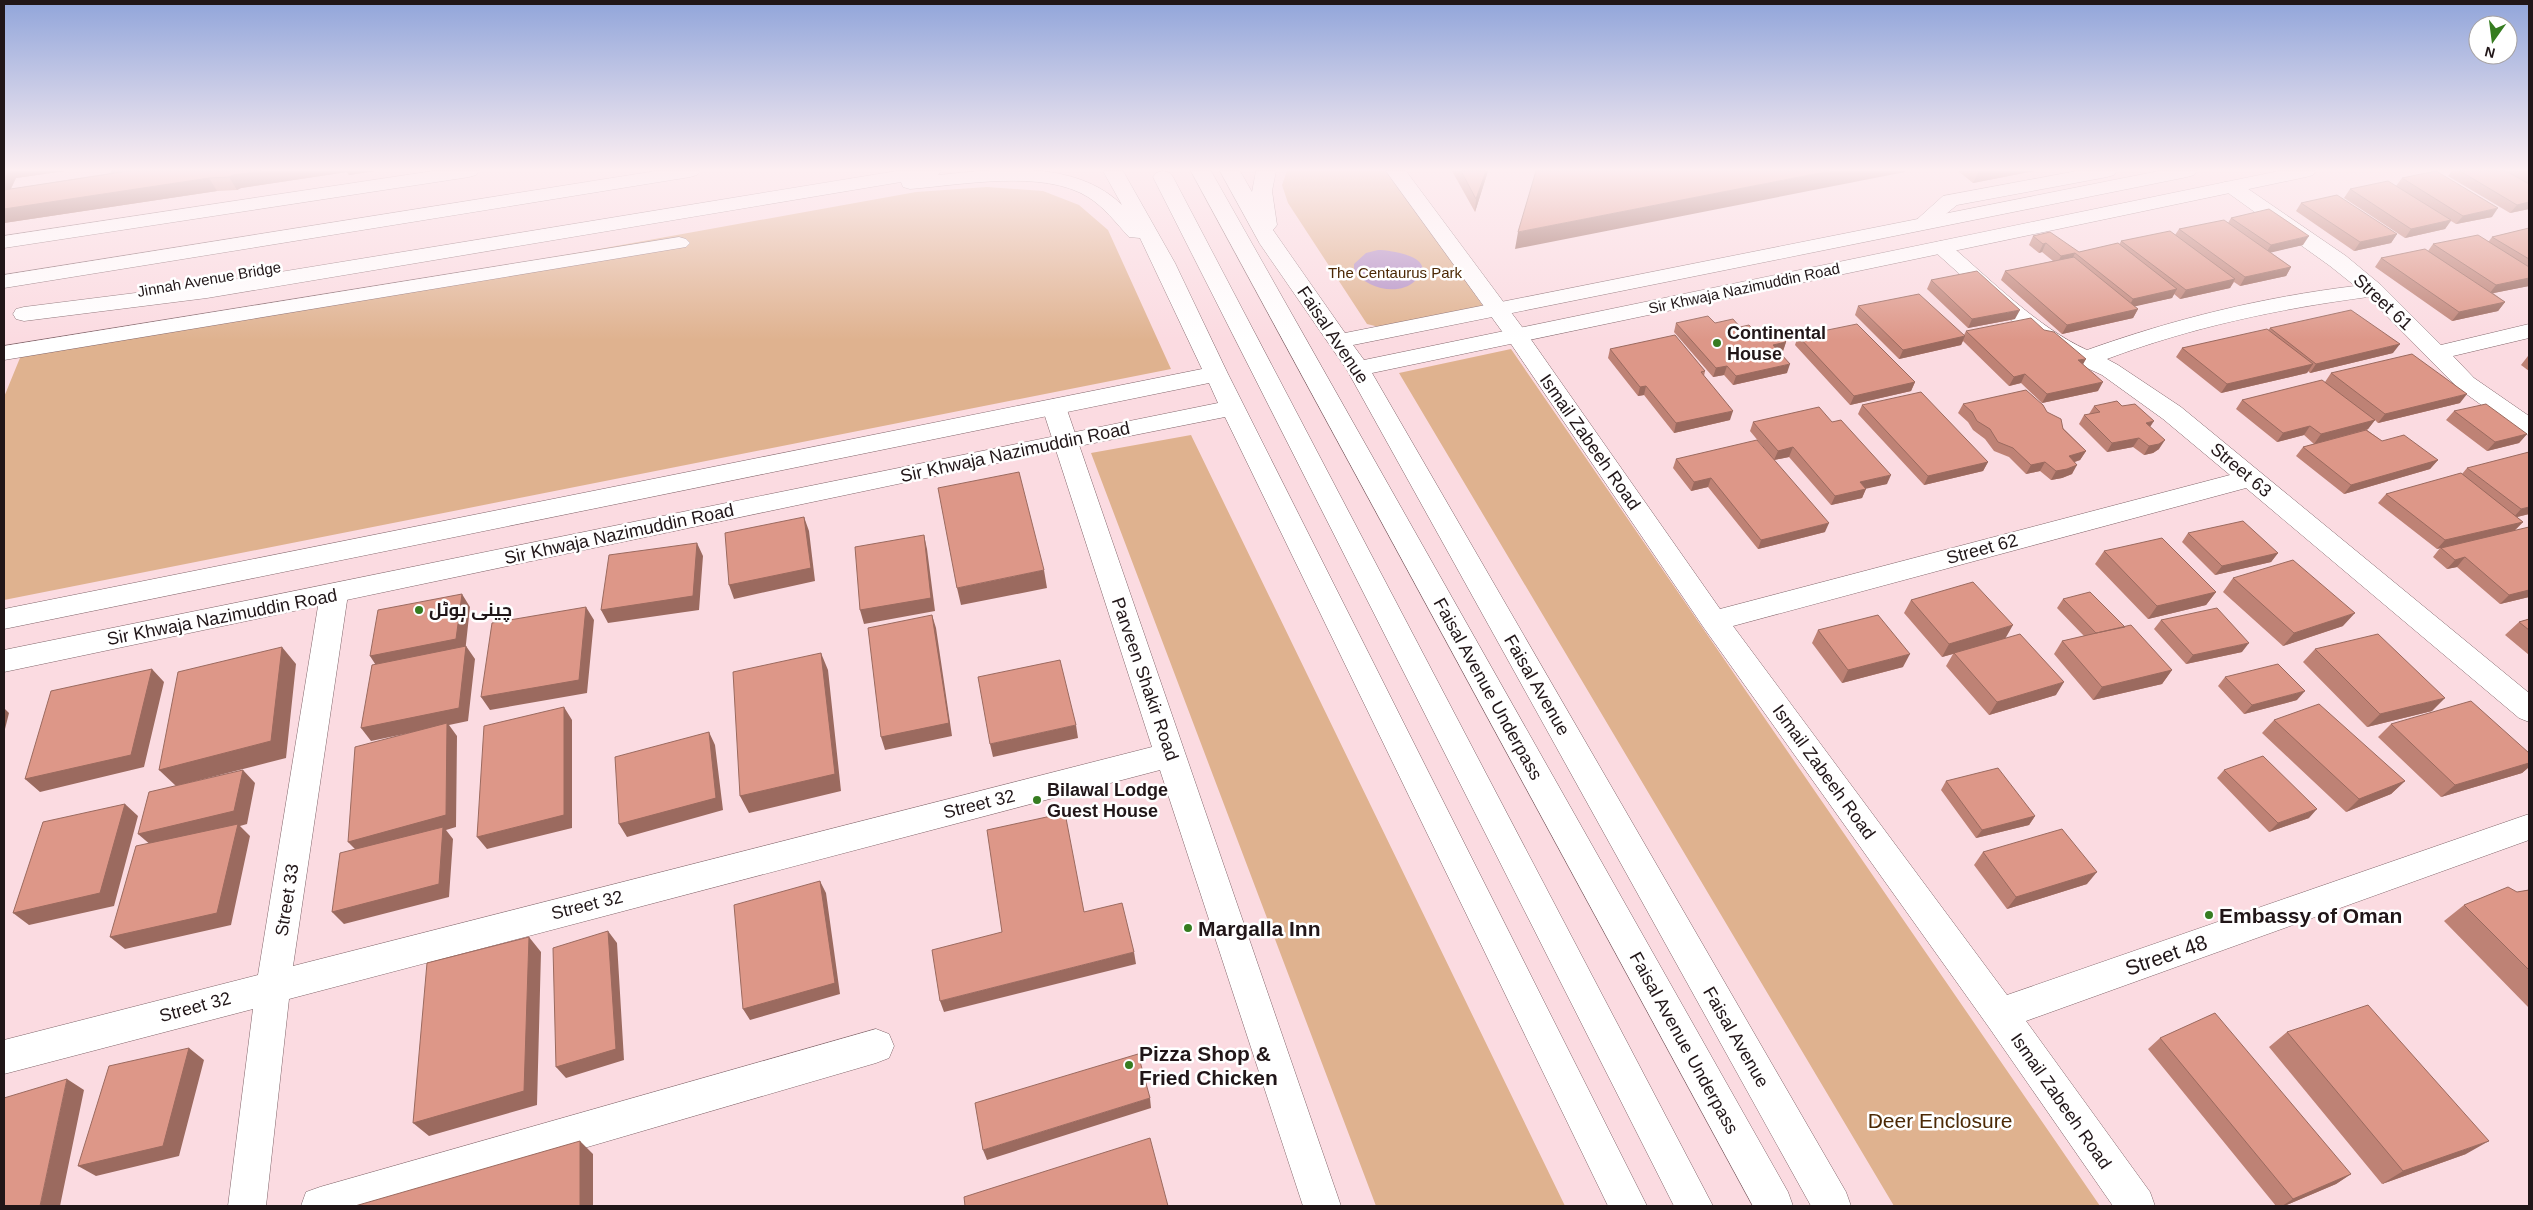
<svg xmlns="http://www.w3.org/2000/svg" width="2533" height="1210" viewBox="0 0 2533 1210" font-family="Arial,Cairo,sans-serif">
	<style>
		.green { fill: #dfb28f }
		.water { fill: #b08ec5 }
		.lines { fill: none; stroke-linecap: round; stroke-linejoin: round }
		.minor-casing { stroke: #81656a; stroke-width: 1 }
		.major-casing { stroke: #81656a; stroke-width: 1 }
		.minor { fill: #fff; fill-rule: evenodd }
		.major { fill: #fff; fill-rule: evenodd }
		.wall { fill: #be8275 }
		.shaded-wall { fill: #9b6a5f }
		.building { fill: #dd9788; stroke: #9b6a5f }
		.poi-dot { fill: #367c20; stroke: #fff; stroke-width: 2 }
		.labels { text-anchor: middle; dominant-baseline: central; stroke-width: 5; stroke-linejoin: round; paint-order: stroke }
		.far-park-label { font-size: 15px; fill: #4c2905; stroke: #fff }
		.far-street-label { font-size: 15px; fill: #211618; stroke: #fff }
		.street-label { font-size: 18px; fill: #211618; stroke: #fff }
		.poi-label { font-size: 18px; font-weight: bold; fill: #211618; stroke: #fff; text-anchor: start }
		.near-poi-label { font-size: 21px; font-weight: bold; fill: #211618; stroke: #fff; text-anchor: start }
		.near-street-label { font-size: 21px; fill: #211618; stroke: #fff }
		.near-park-label { font-size: 21px; fill: #4c2905; stroke: #fff }
	</style>
	<rect width="100%" height="100%" fill="#fbdbe1"/>
	<path class="green" d="M1287,171H1390L1485,309L1383,328L1367,324L1288,203L1282,185Z
		M987,187L1043,191L1079,205L1108,230L1171,369L4,600V397L22,353L916,192Z
		M1511,349L2100,1206H1894L1399,373Z
		M1191,435L1565,1206H1376L1091,453Z"/>
	<path class="water" d="M1378,250C1392,250 1441,258 1415,281C1398,297 1365,288 1354,270V264L1366,253Z"/>
	<g class="lines">
		<defs>
			<path id="minor" d="M433,171H479L476,175L469,177L4,248V236Z
				M1386,171H1406L1525,331L1720,609L2230,475L2163,419L2102,375L2059,355L2012,321L1934,251L1930,247L1934,243L1941,241L1948,243C1990,279 2037,327 2087,350C2174,319 2263,297 2355,286L2330,266L2224,190L2221,186L2224,182H2238L2346,256L2381,285L2441,345L2529,324V338L2453,356L2474,378L2529,416V435L2520,433L2458,388L2368,297C2278,309 2192,327 2107,359L2118,365L2181,407L2529,693V722L2519,718L2246,488L1733,626L2007,995L2529,814V840L2026,1021L2150,1192L2155,1206H2113L1988,1026L1704,628L1509,341Z
				M2077,171H2117L2114,175L2107,177L1957,205L1930,227L1923,229L1916,227L1913,223L1943,196Z
				M679,237L686,239L690,243L686,247L4,360V346Z
				M1054,399L1062,402L1066,407L1341,1206H1303L1160,770L289,999L266,1206H228L253,1009L4,1074V1040L258,975L320,594L324,587L334,584L344,587L348,594L293,966L1152,747L1042,407L1046,402Z
				M876,1029L889,1034L894,1046L889,1058L876,1063L385,1206H301L306,1192L320,1187Z"/>
			<path id="major" d="M656,171H700L697,175L690,177L4,288V275Z
				M897,171H941L938,175C998,169 1075,159 1122,205L1103,171H1123L1175,263L1228,374L1647,1206H1608L1225,417L1064,449L4,672V650L1218,403L1209,383L4,629V609L1202,369L1140,238L1129,237C1116,223 1104,207 1088,197C1043,169 961,185 910,189L903,187L901,182L207,298L24,321L16,319L13,314L16,309L24,307L207,284Z
				M1163,171L1170,173L1173,177L1713,1206H1674L1153,177L1156,173Z
				M1191,171H1211L1788,1192L1793,1206H1753Z
				M1220,171H1240L1252,192L1256,171H1276L1272,191L1277,225L1273,230L1345,333L2159,171H2197L2194,175L2187,177L1353,345L1364,360L2279,171H2316L2313,175L2306,177L1372,373L1846,1192L1851,1206H1811L1347,370L1260,244Z"/>
		</defs>
		<use href="#minor" class="minor-casing"/>
		<use href="#major" class="major-casing"/>
		<use href="#minor" class="minor"/>
		<use href="#major" class="major"/>
	</g>
	<path class="wall" d="M4,171H65L16,178L11,189L111,173L112,171H375L349,175L347,172L241,188L237,190L217,191L4,223Z
		M1452,171H1488L1475,212Z
		M1958,171H2034L1973,183Z
		M2452,171H2529V209L2510,213L2448,176Z
		M2402,178L2492,217L2456,224L2451,221L2445,229L2405,238L2344,198L2350,189L2396,186Z
		M2301,203L2397,234L2391,243L2354,251L2296,211Z
		M2231,218L2303,245L2270,252L2291,267L2286,276L2240,286L2234,282L2230,288L2180,299L2174,294L2172,298L2134,306L2138,309L2133,318L2062,334L2001,280L2005,271L2053,261L2042,252L2039,253L2029,245L2033,236L2079,252L2119,245L2121,241L2175,235L2179,229L2228,223Z
		M2529,228V286L2493,293L2505,302L2498,311L2452,321L2375,267L2381,258L2428,251L2433,244L2489,241L2492,237Z
		M1931,280L2015,319L1968,328L1927,289Z
		M1858,306L1964,335L1966,331L2083,364L2098,391L2042,403L2021,383L2009,386L1963,341L1961,345L1899,359L1855,315Z
		M1676,323H1715L1740,327L1762,339L1786,342L1783,351L1779,352L1787,373L1733,385L1724,375L1713,377L1674,332Z
		M2270,328L2393,353L2310,373L2308,371L2307,373L2221,393L2176,357L2182,348L2268,330Z
		M1798,336L1915,382L1911,391L1850,405L1795,345Z
		M1610,349L1705,371L1704,376L1730,420L1674,433L1644,395L1638,396L1608,358Z
		M2528,356H2529V371L2521,365Z
		M2331,373L2460,403L2378,423L2375,420L2368,429L2367,430L2382,441L2438,460L2430,469L2344,494L2296,456L2303,447L2314,444L2304,435L2277,442L2236,409L2242,400L2325,382Z
		M1963,404L2047,412L2086,451L2080,460L2075,462L2072,474L2062,478L2051,480L2040,471L2026,474L2009,457L1994,451L1985,439L1973,430L1968,422L1958,413Z
		M1862,405L1988,462L1983,471L1924,485L1858,414Z
		M2094,406H2122L2150,427L2159,449L2153,453L2144,455L2133,447L2107,452L2079,424L2084,415L2089,414Z
		M2454,411L2527,434L2519,443L2487,451L2446,420Z
		M1753,422L1887,484L1866,488L1862,498L1831,505L1789,457L1774,460L1750,431Z
		M1676,459L1825,532L1758,549L1708,487L1691,491L1673,468Z
		M2467,468L2529,514L2517,517L2523,522L2514,531L2529,527V597L2500,604L2457,567L2447,569L2433,557L2440,548L2437,549L2378,503L2386,494L2462,474Z
		M2188,533L2278,553L2271,562L2215,575L2182,542Z
		M2104,551L2216,592L2206,605L2148,619L2095,564Z
		M2233,578L2343,626L2283,646L2223,592Z
		M2063,599L2125,627L2172,670L2162,684L2093,700L2054,654L2062,641L2084,636L2057,608Z
		M1911,600L2005,638L2056,695L1989,715L1946,666L1953,654L1942,657L1904,613Z
		M2529,619V655L2505,635L2519,622Z
		M2161,620L2242,652L2186,664L2154,629Z
		M1818,630L1903,667L1842,683L1812,643Z
		M2315,649L2432,711L2367,727L2303,662Z
		M2225,677L2297,700L2244,714L2218,686Z
		M2274,720L2405,781L2391,794L2346,812L2262,733Z
		M2391,724L2529,753V767L2522,773L2441,797L2378,737Z
		M2224,770L2309,818L2269,832L2217,778Z
		M1946,781L2035,816L2029,825L1976,838L1941,790Z
		M1983,852L2087,884L2007,909L1974,865Z
		M2529,890V1008L2444,921L2464,905L2517,892Z
		M2287,1032L2466,1154L2382,1184L2269,1047Z
		M2160,1038L2351,1174L2336,1184L2284,1206H2276L2148,1049Z"/>
	<path class="shaded-wall" d="M4,171H65L16,178L4,202Z
		M261,171H375L349,175L347,172L241,188L237,190L229,177L233,175Z
		M1486,171H1488L1475,212L1476,199Z
		M1830,171H1905V172L1515,249L1518,232Z
		M1979,171H2034L1973,183Z
		M209,178L217,191L4,223V209Z
		M2529,202V209L2510,213L2517,205Z
		M2498,208L2492,217L2456,224L2463,216Z
		M2451,220L2445,229L2405,238L2411,229Z
		M2397,234L2391,243L2354,251L2360,242Z
		M2309,236L2303,245L2265,254L2271,245Z
		M2046,243L2042,252L2039,253L2043,244Z
		M2075,253L2071,262L2057,264L2061,256Z
		M2291,267L2286,276L2240,286L2245,277Z
		M2529,278V286L2489,294L2496,285Z
		M2235,279L2230,288L2180,299L2186,290Z
		M2177,289L2172,298L2128,308L2133,299Z
		M2505,302L2498,311L2452,321L2459,312Z
		M2138,309L2133,318L2062,334L2067,325Z
		M2020,310L2015,319L1968,328L1972,319Z
		M1965,336L1961,345L1899,359L1903,350Z
		M1786,342L1783,351L1770,354L1773,345Z
		M2400,344L2393,353L2310,373L2316,364Z
		M2086,359L2081,368L2078,360Z
		M1790,364L1787,373L1733,385L1736,376Z
		M2313,364L2307,373L2221,393L2227,384Z
		M1727,366L1724,375L1713,377L1716,368Z
		M2025,374L2021,383L2009,386L2014,377Z
		M1915,382L1911,391L1850,405L1854,396Z
		M2103,382L2098,391L2042,403L2047,394Z
		M1646,386L1644,395L1638,396L1640,387Z
		M2467,394L2460,403L2378,423L2385,414Z
		M1733,411L1730,420L1674,433L1676,423Z
		M2375,420L2368,429L2314,444L2321,434Z
		M2154,421L2148,430L2146,423Z
		M2310,426L2304,435L2277,442L2283,433Z
		M2527,434L2519,443L2487,451L2495,442Z
		M2139,438L2133,447L2107,452L2112,443Z
		M2165,440L2159,449L2153,453L2144,455L2149,446Z
		M1793,447L1789,457L1774,460L1778,451Z
		M2086,451L2080,460L2064,465L2069,456Z
		M2438,460L2430,469L2344,494L2351,485Z
		M1988,462L1983,471L1924,485L1928,476Z
		M2045,462L2040,471L2026,474L2031,465Z
		M2077,465L2072,474L2062,478L2051,480L2056,471Z
		M1891,475L1887,484L1856,491L1860,482Z
		M1711,478L1708,487L1691,491L1694,482Z
		M1866,489L1862,498L1831,505L1835,496Z
		M2529,507V514L2513,518L2521,509Z
		M804,517L809,531L815,581L734,599L729,585Z
		M2523,522L2514,531L2437,549L2445,540Z
		M1829,523L1825,532L1758,549L1761,540Z
		M924,535L927,549L935,611L864,624L860,610Z
		M697,543L703,556L699,610L608,623L601,610Z
		M2278,553L2271,562L2215,575L2222,566Z
		M2465,557L2457,567L2447,569L2455,560Z
		M1044,570L1047,588L961,605L957,588Z
		M2529,590V597L2500,604L2509,595Z
		M2216,592L2206,605L2148,619L2157,606Z
		M462,594L470,607L465,653L379,670L370,656Z
		M586,607L594,620L587,693L490,710L481,697Z
		M2355,613L2343,626L2283,646L2294,633Z
		M932,615L936,628L952,736L885,750L881,737Z
		M2013,625L2005,639L1942,657L1949,644Z
		M2249,643L2242,652L2186,664L2193,655Z
		M466,646L475,659L468,721L449,725L457,736L456,827L446,830L453,839L449,897L344,924L332,912L360,854L348,842L447,725L371,741L361,728Z
		M282,647L296,664L286,758L176,786L159,770Z
		M821,653L828,670L841,791L749,813L740,796Z
		M1910,654L1903,667L1842,683L1848,670Z
		M152,669L164,682L144,767L40,792L25,779Z
		M2172,670L2162,684L2093,700L2102,687Z
		M2064,682L2056,695L1989,715L1997,702Z
		M2305,691L2297,700L2244,714L2252,705Z
		M2445,698L2432,711L2367,727L2380,714Z
		M564,707L572,720V828L487,849L477,837Z
		M4,708L9,713L4,733Z
		M1076,725L1078,738L993,757L990,744Z
		M709,732L715,745L723,810L627,837L619,824Z
		M2529,763V767L2522,773L2441,797L2455,785Z
		M243,770L255,783L247,824L240,826L250,836L231,925L125,949L110,937L152,846L138,834Z
		M2405,781L2391,794L2346,812L2359,799Z
		M125,804L138,816L114,906L29,925L13,913Z
		M2317,809L2309,818L2269,832L2278,823Z
		M2035,816L2029,825L1976,838L1982,830Z
		M2097,872L2087,884L2007,909L2016,897Z
		M820,881L826,893L840,994L750,1020L743,1009Z
		M608,931L617,943L624,1060L566,1078L556,1067Z
		M529,937L541,952L537,1105L429,1136L413,1123Z
		M1134,952L1136,964L944,1012L940,1001Z
		M189,1048L204,1060L179,1156L96,1176L78,1166Z
		M67,1079L84,1090L60,1206H40Z
		M1150,1098L1151,1108L987,1160L983,1150Z
		M580,1141L593,1154V1206H580Z
		M2489,1141L2466,1154L2382,1184L2403,1171Z
		M2351,1174L2336,1184L2284,1206H2282L2293,1199Z"/>
	<path class="building" d="M4,171H9L4,180Z
		M112,171H129L111,173Z
		M129,171H261L233,175L229,177L209,178L4,209V190Z
		M1461,171H1486L1476,199Z
		M1536,171H1830L1518,232Z
		M2436,171L2498,208L2463,216L2402,178Z
		M2460,171H2506L2529,184V202L2517,205Z
		M2388,181L2451,220L2411,229L2350,189Z
		M2337,195L2397,234L2360,242L2301,203Z
		M2269,209L2309,236L2271,245L2231,218Z
		M2224,220L2291,267L2245,277L2179,229Z
		M2529,228V259L2492,237Z
		M2170,231L2235,279L2186,290L2121,241Z
		M2050,232L2079,252L2118,243L2177,289L2133,299L2075,253L2061,256L2046,243L2043,244L2033,236Z
		M2478,235L2529,267V278L2496,285L2433,244Z
		M2425,249L2505,302L2459,312L2381,258Z
		M2074,257L2138,309L2067,325L2005,271Z
		M1977,271L2020,310L1972,319L1931,280Z
		M1919,294L1965,336L1903,350L1858,306Z
		M2351,310L2400,344L2316,364L2270,328Z
		M1708,316L1715,323L1733,319L1740,327L1749,325L1762,339L1780,335L1786,342L1773,345L1790,364L1736,376L1727,366L1716,368L1676,323Z
		M2031,318L2044,330L2054,332L2086,359L2078,360L2103,382L2047,394L2025,374L2014,377L1966,331Z
		M1857,324L1915,382L1854,396L1798,336Z
		M2267,329L2313,364L2227,384L2182,348Z
		M1675,335L1705,371L1701,372L1733,411L1676,423L1646,386L1640,387L1610,349Z
		M2412,354L2467,394L2385,414L2331,373Z
		M2322,380L2375,420L2321,434L2310,426L2283,433L2242,400Z
		M2026,390L2043,405L2047,412L2061,419L2063,429L2086,451L2069,456L2077,465L2067,469L2056,471L2045,462L2031,465L2013,448L1998,442L1990,429L1977,421L1972,412L1963,404Z
		M1921,392L1988,462L1928,476L1862,405Z
		M2117,401L2122,406L2135,404L2154,421L2146,423L2165,440L2159,444L2149,446L2139,438L2112,443L2084,415L2100,412L2094,406Z
		M2486,404L2527,434L2495,442L2454,411Z
		M1819,407L1832,422L1841,420L1891,475L1860,482L1866,489L1835,496L1793,447L1778,451L1753,422Z
		M2366,430L2382,441L2404,435L2438,460L2351,485L2303,447Z
		M1757,440L1829,523L1761,540L1711,478L1694,482L1676,459Z
		M2529,452V507L2521,509L2467,468Z
		M1019,472L1044,570L957,588L938,488Z
		M2461,473L2523,522L2445,540L2386,494Z
		M804,517L811,568L729,585L725,533Z
		M2243,521L2278,553L2222,566L2188,533Z
		M2529,527V590L2509,595L2465,557L2455,560L2441,548Z
		M924,535L931,598L860,610L855,547Z
		M2162,538L2216,592L2157,606L2104,551Z
		M697,543L693,596L601,610L609,555Z
		M2293,560L2355,613L2294,633L2233,578Z
		M1973,582L2013,625L1949,644L1911,600Z
		M2090,592L2125,627L2096,633L2063,599Z
		M462,594L456,639L370,656L378,610Z
		M586,607L579,680L481,697L492,623Z
		M2217,608L2249,643L2193,655L2161,620Z
		M932,615L949,723L881,737L868,628Z
		M1878,615L1910,654L1848,670L1818,630Z
		M2529,619V630L2519,622Z
		M2131,625L2172,670L2102,687L2062,641Z
		M2020,634L2064,682L1997,702L1954,653Z
		M2378,634L2445,698L2380,714L2315,649Z
		M466,646L459,708L361,728L372,665Z
		M282,647L271,741L159,770L178,672Z
		M821,653L835,774L740,796L733,672Z
		M1060,660L1076,725L990,744L978,677Z
		M2278,664L2305,691L2252,705L2225,677Z
		M152,669L131,755L25,779L51,691Z
		M2471,701L2529,753V763L2455,785L2391,724Z
		M2319,704L2405,781L2359,799L2274,720Z
		M564,707V815L477,837L484,726Z
		M447,723L446,815L348,842L355,747Z
		M709,732L716,798L619,824L615,757Z
		M2263,756L2317,809L2278,823L2224,770Z
		M1998,768L2035,816L1982,830L1946,781Z
		M243,770L234,811L138,834L149,792Z
		M125,804L100,893L13,913L43,822Z
		M1065,813L1084,912L1122,903L1134,952L940,1001L932,950L1002,932L987,830Z
		M238,824L217,913L110,937L136,846Z
		M443,827L439,884L332,912L340,853Z
		M2062,829L2097,872L2016,897L1983,852Z
		M820,881L835,983L743,1009L734,905Z
		M2508,887L2517,892L2529,890V970L2464,905Z
		M608,931L616,1049L556,1067L553,948Z
		M529,937L524,1091L413,1123L427,963Z
		M2368,1005L2489,1141L2403,1171L2287,1032Z
		M2215,1013L2351,1174L2293,1199L2160,1038Z
		M189,1048L163,1146L78,1166L109,1066Z
		M1138,1054L1150,1098L983,1150L975,1103Z
		M67,1079L40,1206H4V1098Z
		M1150,1138L1168,1206H965L964,1197Z
		M580,1141V1206H355Z"/>
	<linearGradient id="sky" x2="0" y2="1"><stop stop-color="#91a5da"/><stop offset="0.5" stop-color="#fdeff2"/><stop offset="1" stop-color="#fdeff2" stop-opacity="0"/></linearGradient>
	<rect width="2533" height="340" fill="url(#sky)"/>
	<g class="poi-dot">
		<circle cx="1717" cy="343" r="5"/>
		<circle cx="419" cy="610" r="5"/>
		<circle cx="1037" cy="800" r="5"/>
		<circle cx="2209" cy="915" r="5"/>
		<circle cx="1188" cy="928" r="5"/>
		<circle cx="1129" cy="1065" r="5"/>
	</g>
	<g class="labels">
		<g class="far-park-label">
			<text x="1395" y="272">The Centaurus Park</text>
		</g>
		<g class="far-street-label">
			<text transform="translate(209 279) rotate(-10)">Jinnah Avenue Bridge</text>
			<text transform="translate(1744 288) rotate(-12)">Sir Khwaja Nazimuddin Road</text>
		</g>
		<g class="street-label">
			<text transform="translate(2383 302) rotate(43)">Street 61</text>
			<text transform="translate(1333 335) rotate(56)">Faisal Avenue</text>
			<text transform="translate(1590 442) rotate(55)">Ismail Zabeeh Road</text>
			<text transform="translate(1015 452) rotate(-12)">Sir Khwaja Nazimuddin Road</text>
			<text transform="translate(2241 470) rotate(40)">Street 63</text>
			<text transform="translate(619 534) rotate(-12)">Sir Khwaja Nazimuddin Road</text>
			<text transform="translate(1982 549) rotate(-15)">Street 62</text>
			<text transform="translate(222 617) rotate(-11)">Sir Khwaja Nazimuddin Road</text>
			<text transform="translate(1145 679) rotate(71)">Parveen Shakir Road</text>
			<text transform="translate(1537 685) rotate(60)">Faisal Avenue</text>
			<text transform="translate(1488 689) rotate(61)">Faisal Avenue Underpass</text>
			<text transform="translate(1824 772) rotate(54)">Ismail Zabeeh Road</text>
			<text transform="translate(979 804) rotate(-14)">Street 32</text>
			<text transform="translate(287 900) rotate(-81)">Street 33</text>
			<text transform="translate(587 905) rotate(-14)">Street 32</text>
			<text transform="translate(195 1007) rotate(-15)">Street 32</text>
			<text transform="translate(1736 1037) rotate(60)">Faisal Avenue</text>
			<text transform="translate(1684 1043) rotate(61)">Faisal Avenue Underpass</text>
			<text transform="translate(2061 1101) rotate(55)">Ismail Zabeeh Road</text>
		</g>
		<g class="poi-label">
			<text x="1727" y="333">Continental<tspan x="1727" dy="21">House</tspan></text>
			<text x="429" y="610">چینی ہوٹل</text>
			<text x="1047" y="790">Bilawal Lodge<tspan x="1047" dy="21">Guest House</tspan></text>
		</g>
		<g class="near-poi-label">
			<text x="2219" y="915">Embassy of Oman</text>
			<text x="1198" y="928">Margalla Inn</text>
			<text x="1139" y="1053">Pizza Shop &amp;<tspan x="1139" dy="24">Fried Chicken</tspan></text>
		</g>
		<g class="near-street-label">
			<text transform="translate(2166 955) rotate(-19)">Street 48</text>
		</g>
		<g class="near-park-label">
			<text x="1940" y="1120">Deer Enclosure</text>
		</g>
	</g>
	<rect width="2533" height="1210" fill="none" stroke="#211618" stroke-width="10"/>
	<g transform="translate(2493 40) rotate(194)"><circle r="24" fill="#ffffff" stroke="#a6a2a3"/>
	<path d="M0-4L9 19L0 12L-9 19Z" fill="#367c20"/>
	<text y="-8" font-size="14" font-weight="bold" text-anchor="middle" fill="#211618">N</text>
	</g>
</svg>
